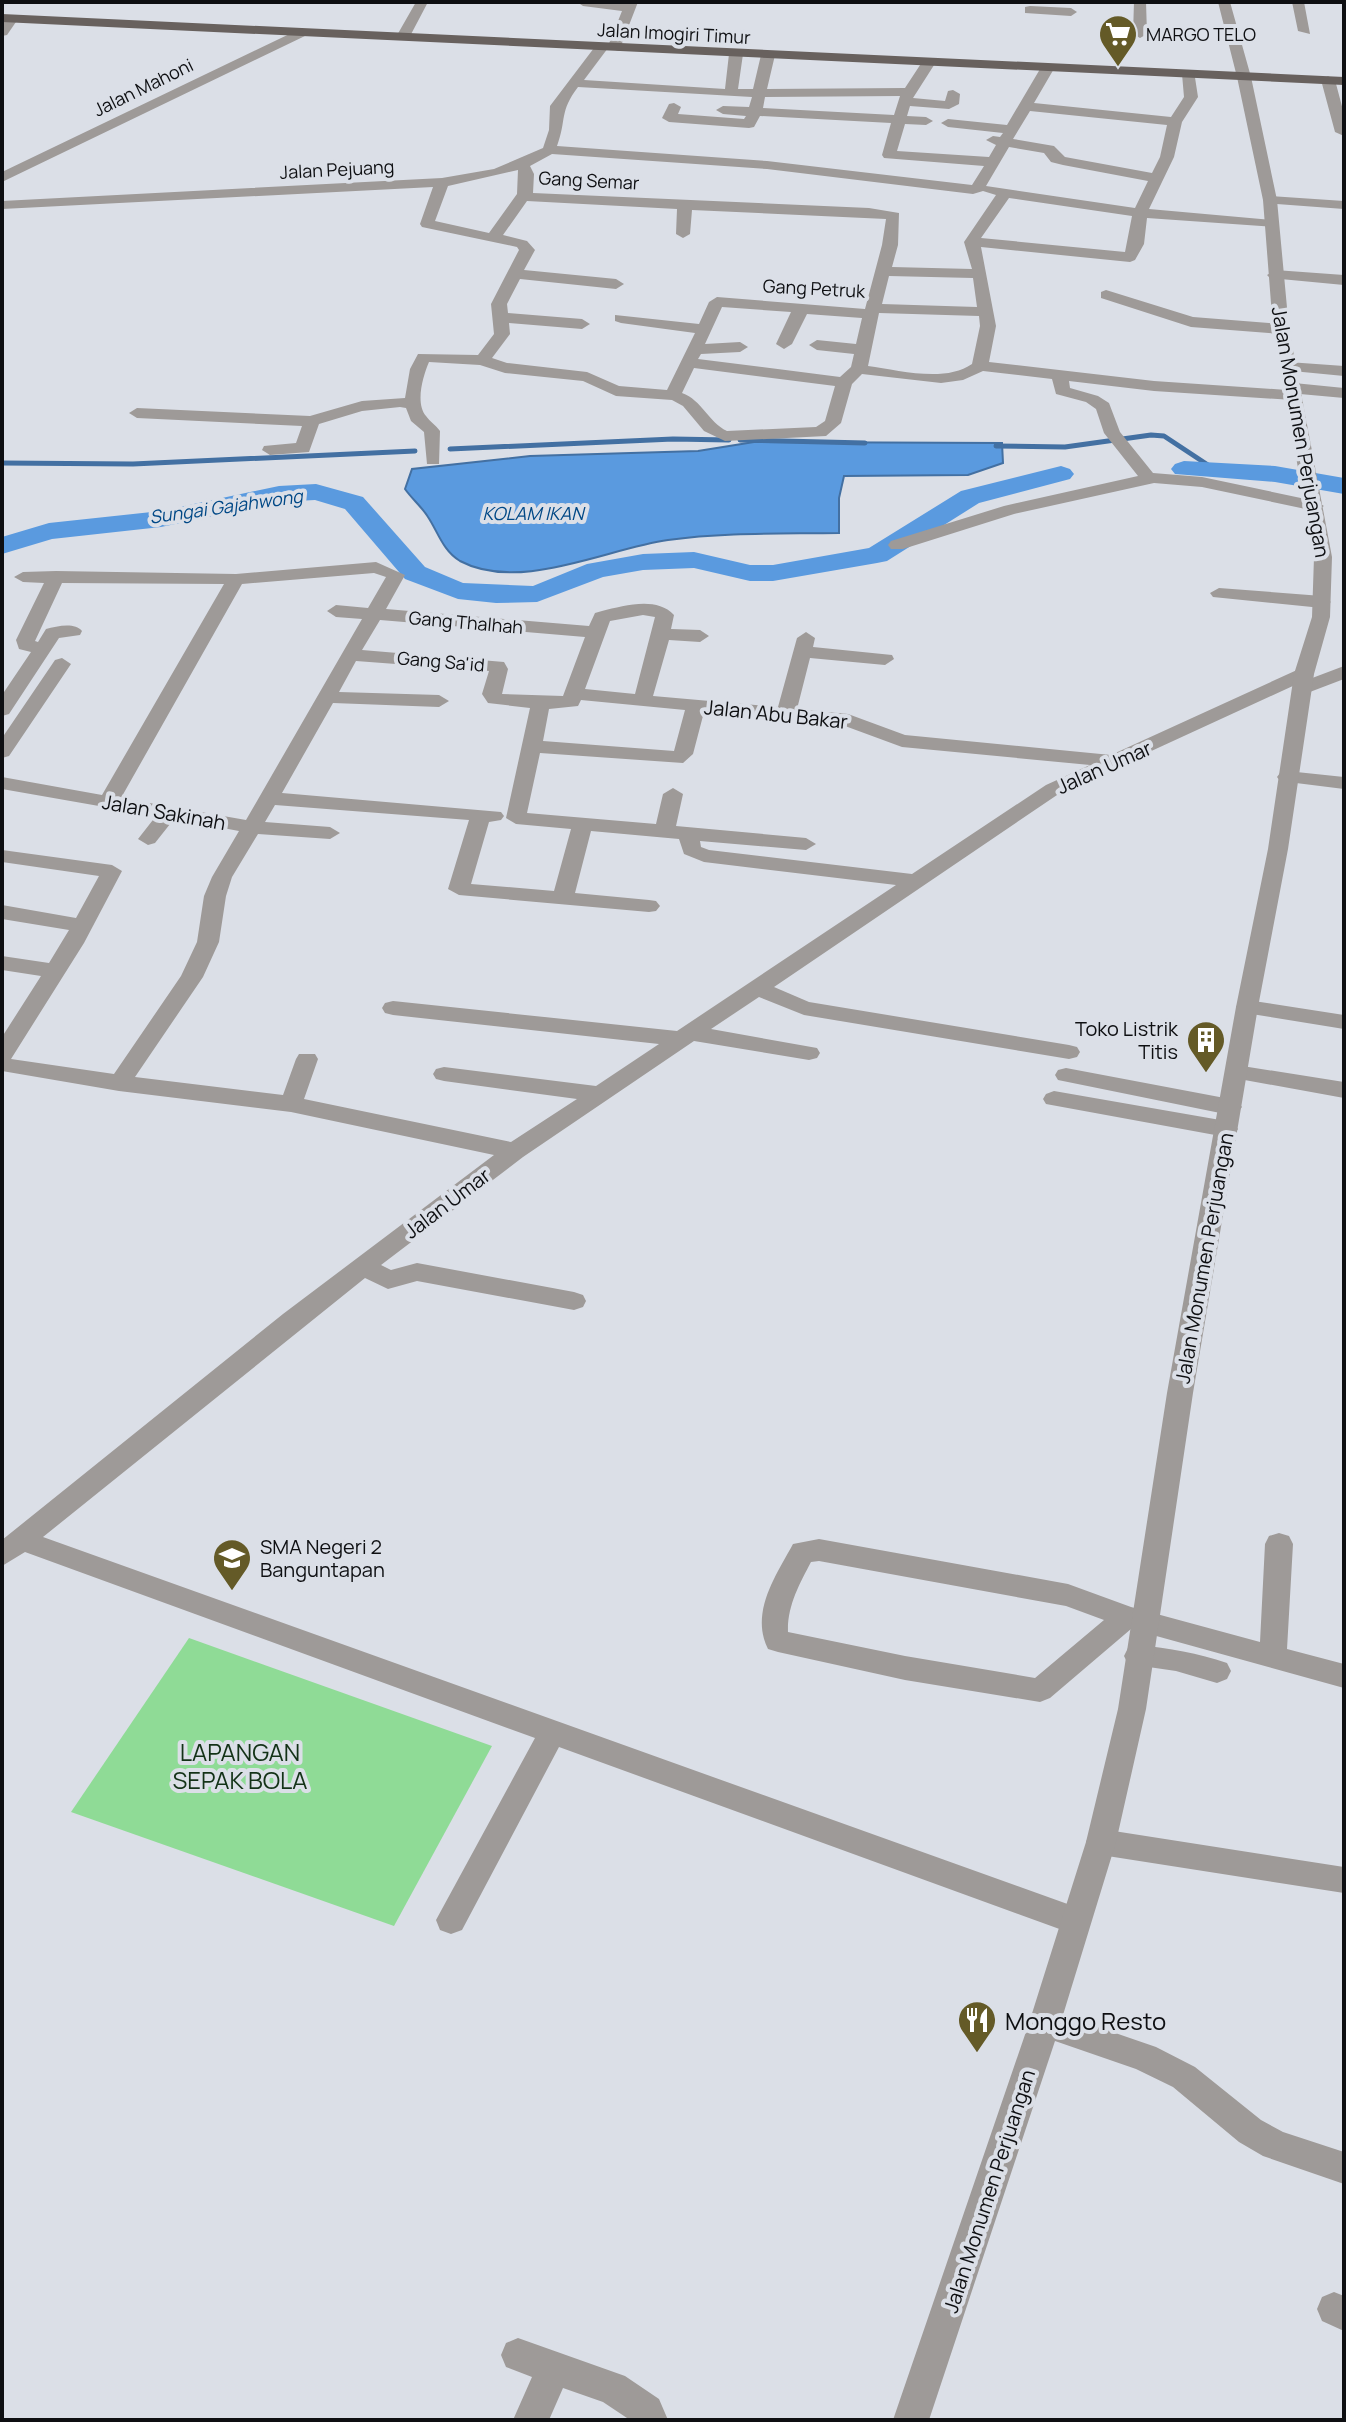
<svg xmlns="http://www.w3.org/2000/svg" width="1346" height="2422" viewBox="0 0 1346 2422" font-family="Manrope,sans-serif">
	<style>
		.green { fill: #8fdb96 }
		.water { fill: #5a9adf; stroke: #4370a2; stroke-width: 2 }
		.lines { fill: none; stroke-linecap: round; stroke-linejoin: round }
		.stream { stroke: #4370a2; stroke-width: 5 }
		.river { fill: #5a9adf; fill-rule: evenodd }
		.minor { fill: #9e9a98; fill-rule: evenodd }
		.tertiary { fill: #9e9a98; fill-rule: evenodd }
		.primary { fill: #68615e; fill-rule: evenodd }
		.labels { text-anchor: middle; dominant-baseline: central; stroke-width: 8; stroke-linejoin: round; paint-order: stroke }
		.far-street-label { font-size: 18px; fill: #0e0f12; stroke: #dbdfe7 }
		.far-poi-label { font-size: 18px; fill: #0e0f12; stroke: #dbdfe7; text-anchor: start }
		.far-water-label { font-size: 18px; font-style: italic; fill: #004886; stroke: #dbdfe7 }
		.street-label { font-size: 20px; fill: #0e0f12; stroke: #dbdfe7 }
		.poi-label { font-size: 20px; fill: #0e0f12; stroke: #dbdfe7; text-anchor: end }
		.near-park-label { font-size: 24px; fill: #133217; stroke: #dbdfe7 }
		.near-poi-label { font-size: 24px; fill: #0e0f12; stroke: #dbdfe7; text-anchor: start }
	</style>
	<rect width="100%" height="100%" fill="#dbdfe7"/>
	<path class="green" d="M189,1638L492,1746L394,1926L71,1812Z"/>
	<path class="water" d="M754,442L1002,443L1003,463L968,475L844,476L839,498V533C782,534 725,532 668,540C608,548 520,593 460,561C443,551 438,532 428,517C422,507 412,499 405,489L412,469L530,456L698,451Z"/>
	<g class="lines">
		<path class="stream" d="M740,440L865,443
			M996,446L1065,447L1151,435L1164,436L1217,471
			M450,449L673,439L729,440
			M2,463L133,464L415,451"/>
		<path class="river" d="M1184,461L1275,466L1344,478V494L1275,482L1175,474L1171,469L1175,464Z
			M1061,466L1070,469L1074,474L1070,479L979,503L887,561L877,563L773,581H750L694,568L643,570L603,577L537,602L496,603L458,599L405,579L345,509L315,500L279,502L161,527L52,539L2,554V537L49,523L161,511L279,486L316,484L363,497L425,567L463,583L533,586L587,564L643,554L694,552L750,565H773L869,548L961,491Z"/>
		<path class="minor" d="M577,2H638L619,51L608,48L584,80L725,89L729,54L736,50L743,54L738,89H753L761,55L768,51L775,55L767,89L905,88L924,59H934L936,62L913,98L945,101L948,91L953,90L960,94L959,104L949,109L910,106L907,116L926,117L933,121L926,125L905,124L897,151L989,157L996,145L986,140L993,136L1000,137L1003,133L948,127L941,123L948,119L1007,125L1043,64L1055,67L1034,103L1171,117L1184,97L1182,74L1194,71L1198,97L1182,122L1174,157L1149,209L1272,220L1277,221V227L1147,218L1144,244L1135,260L1130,262L981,247L996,326L989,362L1154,381L1287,390L1288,385L1294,383L1344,388V398L1300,394L1299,398L1293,400L1154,391L1069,381L1070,388L1098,396L1109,403L1120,432L1153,473L1202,477L1315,501L1324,506L1315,511L1202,487L1154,483L1014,514L903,549H891L888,545L891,541L1004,506L1138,476L1104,433L1096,409L1086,402L1056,394L1052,379L983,371L963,380L941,383L862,374L852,384L841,423L826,436L725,441L704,431L683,406L672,400L616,396L583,381L505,373L480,365L429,362C423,376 415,403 426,416C430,422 436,425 440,431L439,464H427L424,432L411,421L406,408L400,407L362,411L319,424L309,452L270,455L262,450L264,446L296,443L302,426L137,418L129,413L137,408L310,416L362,401L405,398L410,369L418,354L478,355L494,334L491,304L519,250L517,247L422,227L420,224L433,187L2,209V201L442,178L494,169L543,148L549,130L550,106L597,44L608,46L622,11L583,6ZM578,87L752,97L749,107L723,106L716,110L723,114L746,116L744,119L678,114L681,107L674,103L669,104L662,118L669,122L749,128L754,127L760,116L891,123L882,155L884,158L984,166L972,185L767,161L557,146C567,119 559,112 578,87ZM765,97L900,96L894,115L763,108ZM1030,111L1167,125L1160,157L1152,173L1065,157L1054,146L1013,139ZM1009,147L1044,153L1051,162L1063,165L1148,181L1135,208L986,186ZM552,154L767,169L973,194L983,191L996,195L964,242L972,269L892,267L898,245L899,213L869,208L533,193L534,174L530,166ZM518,170L517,194L489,233L435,221L448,186ZM1009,198L1132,216L1125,252L981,238ZM527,201L677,209L676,234L683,238L690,234L692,210L886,219L882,245L865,309L717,297L709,302L699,324L615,315V321L621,323L695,333L667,390L619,386L587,372L507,363L492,358L510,334L509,323L582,329L590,324L582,319L508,313L507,304L520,279L616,289L624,284L616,279L524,270L535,250L527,241L503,235ZM889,276L973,278L977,307L882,304ZM722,307L791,312L776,344L784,349L792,344L807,314L862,318L856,344L817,340L809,345L817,350L854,354L851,367L840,377L698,359L701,354L740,352L748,347L740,342L705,344ZM879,313L979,316L980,326L972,364C945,383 898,370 868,366ZM694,368L835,386L825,421L816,427L727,431C708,422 702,400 682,393Z
			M1134,2H1146L1147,34L1140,38L1133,34Z
			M1292,2H1304L1310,34L1298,31Z
			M1030,6L1071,8L1077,12L1071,16L1025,13V7Z
			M7,16L18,19L7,35L2,36V23Z
			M1328,76L1335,80L1344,114V136L1335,132L1321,80Z
			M1270,196L1344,201V209L1265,203L1263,200Z
			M1275,270L1344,275V285L1270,278L1267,275Z
			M1106,290L1193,317L1281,324L1289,329L1281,334L1191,327L1101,298V292Z
			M1288,362L1344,366V376L1282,370V364Z
			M376,562L405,575L386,609L589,626L595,613L602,611C624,606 656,596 674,615L671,629L700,630L709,636L700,642L669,640L653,696L778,707L797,638L806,632L815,638L813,647L892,655L894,659L885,665L810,658L797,709L848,714L905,735L1111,755L1297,670H1311L1314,674L1299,683L1344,666V679L1302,695L1295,693L1292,689L1295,685L1060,793L774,987L809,1002L1069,1045L1077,1047L1080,1052L1077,1057L1069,1059L804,1015L759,997L711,1029L817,1048L820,1053L817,1058L809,1060L694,1041L523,1157L381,1265L391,1270L417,1263L574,1292L583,1295L586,1301L583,1307L574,1310L417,1281L388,1289L365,1278L43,1537L1087,1911L1091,1921L1087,1931L1076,1935L559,1747L462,1930L451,1934L440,1930L436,1920L535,1738L25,1552L2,1566V1540L283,1314L494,1155L291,1112L119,1091L2,1071V1037L41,976L2,970V956L49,963L69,930L2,919V905L76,918L99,876L2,862V850L112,865L122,871L84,943L11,1059L114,1074L181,976L197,942L204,896L212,877L239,831L174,819L155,843L148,845L138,839L156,816L2,789V777L102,795L224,584L62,583L35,641L38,642L46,629C57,626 75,622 82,631L80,635L59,638L9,714L2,716V695L31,652L19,649L16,640L44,583L23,582L14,577L23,572L56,571L236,574ZM374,573L386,577L368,608L336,605L327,611L336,617L362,619L246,820L121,798L242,584ZM643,615L655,617L635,694L585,689L610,621ZM380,620L585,637L563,696L502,694L508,669L504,662L362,650ZM356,661L489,671L482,694L488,703L530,708L506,818L516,824L571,829L554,891L471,884L489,822L501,820L504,816L501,812L282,793L333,703L439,707L449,701L439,695L339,692ZM581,700L685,710L674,751L543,741L549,709L578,706ZM704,712L845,726L902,747L1090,765L1046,785L912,874L709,850L701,847L700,841L806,850L816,844L806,838L676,826L683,794L673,788L663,794L656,824L527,813L540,753L683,763L693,754ZM275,805L469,820L448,889L459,895L649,912L656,911L660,906L656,901L649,900L575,893L591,831L679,839L684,854L704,862L896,885L677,1031L393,1001L385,1003L382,1008L385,1013L393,1015L659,1044L596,1086L444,1067L436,1069L433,1074L436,1079L444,1081L577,1099L511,1142L304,1099L318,1059L315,1054H299L296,1059L283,1095L135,1077L203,977L219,942L226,896L232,877L258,834L330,839L340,833L330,827L265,822Z
			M1219,588L1322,596L1331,602L1322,608L1213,597L1210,593Z
			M62,658L71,664L9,756L2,758V738L55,660Z
			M1287,771L1344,777V789L1280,781L1277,777L1280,773Z
			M1247,1000L1344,1015V1029L1239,1012L1236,1007L1239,1002Z
			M1236,1065L1344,1082V1098L1228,1077L1225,1072L1228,1067Z
			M1066,1068L1230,1099L1238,1102L1242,1107L1238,1112L1230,1115L1058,1080L1055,1075L1058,1070Z
			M1054,1091L1226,1121L1234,1123L1238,1129L1234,1135L1226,1137L1046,1104L1043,1099L1046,1094Z
			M1279,1533L1289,1536L1293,1544L1287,1649L1344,1664V1688L1131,1629L1050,1698L1040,1702L905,1680L778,1652L768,1649C750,1613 775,1577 793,1544L819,1539L1068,1584L1131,1607L1260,1642L1265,1544L1269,1536ZM819,1561L1066,1606L1104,1620L1035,1678L905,1656L788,1632C787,1606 800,1583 811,1562Z
			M1138,1645C1169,1648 1198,1653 1227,1663L1231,1671L1227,1679L1217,1683L1176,1671L1128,1664L1124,1656L1128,1648Z
			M1101,1829L1344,1867V1893L1101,1855L1090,1851L1086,1842L1090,1833Z
			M1334,2292L1344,2296V2331L1322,2321L1317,2309L1322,2297Z
			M518,2338L625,2376L659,2399L668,2420H630L603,2402L563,2388L549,2420H513L532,2377L506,2367L501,2355L506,2343Z"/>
		<path class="tertiary" d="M416,2H428L408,40H398L396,37Z
			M1218,2H1230L1251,77L1277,200L1289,329L1332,557L1330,617L1314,674L1288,849L1258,1007L1193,1393L1146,1709L1116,1842L1063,2015L1156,2047L1195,2067L1261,2120L1283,2132L1344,2152V2184L1263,2156L1239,2142L1173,2087L1136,2069L1055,2041L929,2420H893L1029,2023L1086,1842L1118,1709L1167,1393L1236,1007L1268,849L1294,674L1312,617L1314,557L1273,329L1263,200L1237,77Z
			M302,28L309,32L307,35L2,182V172Z"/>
		<path class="primary" d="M2,14L1344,77V85L2,22Z"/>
	</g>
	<defs>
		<symbol id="supermarket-pin" viewBox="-11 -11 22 30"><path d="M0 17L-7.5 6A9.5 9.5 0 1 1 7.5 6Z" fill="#645a27" stroke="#dbdfe7"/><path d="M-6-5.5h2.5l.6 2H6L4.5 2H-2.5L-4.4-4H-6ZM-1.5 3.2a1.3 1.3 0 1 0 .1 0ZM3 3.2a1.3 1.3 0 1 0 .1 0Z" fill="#fff"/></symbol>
		<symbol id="building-pin" viewBox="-11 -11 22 30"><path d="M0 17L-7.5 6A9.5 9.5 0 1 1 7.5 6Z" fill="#645a27" stroke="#dbdfe7"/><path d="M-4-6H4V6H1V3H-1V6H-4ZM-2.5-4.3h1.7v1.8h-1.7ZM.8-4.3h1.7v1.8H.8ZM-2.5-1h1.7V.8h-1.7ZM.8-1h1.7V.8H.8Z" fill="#fff"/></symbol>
		<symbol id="school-pin" viewBox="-11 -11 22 30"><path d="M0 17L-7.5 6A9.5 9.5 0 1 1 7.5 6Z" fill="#645a27" stroke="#dbdfe7"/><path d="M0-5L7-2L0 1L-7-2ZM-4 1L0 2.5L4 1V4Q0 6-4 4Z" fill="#fff"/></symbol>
		<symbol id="restaurant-pin" viewBox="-11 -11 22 30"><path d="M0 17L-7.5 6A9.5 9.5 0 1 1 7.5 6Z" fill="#645a27" stroke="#dbdfe7"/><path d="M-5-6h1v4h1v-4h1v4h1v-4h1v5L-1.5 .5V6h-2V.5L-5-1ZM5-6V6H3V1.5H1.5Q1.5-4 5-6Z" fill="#fff"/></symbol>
	</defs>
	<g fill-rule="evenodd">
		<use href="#supermarket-pin" x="1096" y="12" width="44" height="60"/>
		<use href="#building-pin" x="1184" y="1018" width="44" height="60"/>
		<use href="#school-pin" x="210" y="1536" width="44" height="60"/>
		<use href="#restaurant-pin" x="955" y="1998" width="44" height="60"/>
	</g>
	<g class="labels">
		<g class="far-street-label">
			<text transform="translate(674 33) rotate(3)">Jalan Imogiri Timur</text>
			<text transform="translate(143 87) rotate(-26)">Jalan Mahoni</text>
			<text transform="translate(337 169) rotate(-3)">Jalan Pejuang</text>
			<text transform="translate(589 180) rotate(3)">Gang Semar</text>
			<text transform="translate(814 288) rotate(3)">Gang Petruk</text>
			<text transform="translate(466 622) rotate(5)">Gang Thalhah</text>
			<text transform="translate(441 661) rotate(5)">Gang Sa'id</text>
		</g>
		<g class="far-poi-label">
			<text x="1146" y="34">MARGO TELO</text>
		</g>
		<g class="far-water-label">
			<text transform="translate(226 506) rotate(-8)">Sungai Gajahwong</text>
			<text x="533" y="513">KOLAM IKAN</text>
		</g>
		<g class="street-label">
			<text transform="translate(1301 432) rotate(80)">Jalan Monumen Perjuangan</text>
			<text transform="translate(776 714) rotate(6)">Jalan Abu Bakar</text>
			<text transform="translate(1104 767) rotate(-24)">Jalan Umar</text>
			<text transform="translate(164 812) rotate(10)">Jalan Sakinah</text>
			<text transform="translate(447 1203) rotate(-37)">Jalan Umar</text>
			<text transform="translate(1204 1258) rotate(-80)">Jalan Monumen Perjuangan</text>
			<text transform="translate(989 2191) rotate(-72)">Jalan Monumen Perjuangan</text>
		</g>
		<g class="poi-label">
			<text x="1178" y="1028">Toko Listrik<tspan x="1178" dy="23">Titis</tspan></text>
			<text x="260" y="1546" text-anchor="start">SMA Negeri 2<tspan x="260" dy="23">Banguntapan</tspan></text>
		</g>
		<g class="near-park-label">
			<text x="240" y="1751">LAPANGAN<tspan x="240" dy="28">SEPAK BOLA</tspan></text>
		</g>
		<g class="near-poi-label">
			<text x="1005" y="2020">Monggo Resto</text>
		</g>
	</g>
	<rect width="1346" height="2422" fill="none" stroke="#0e0f12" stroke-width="8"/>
</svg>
